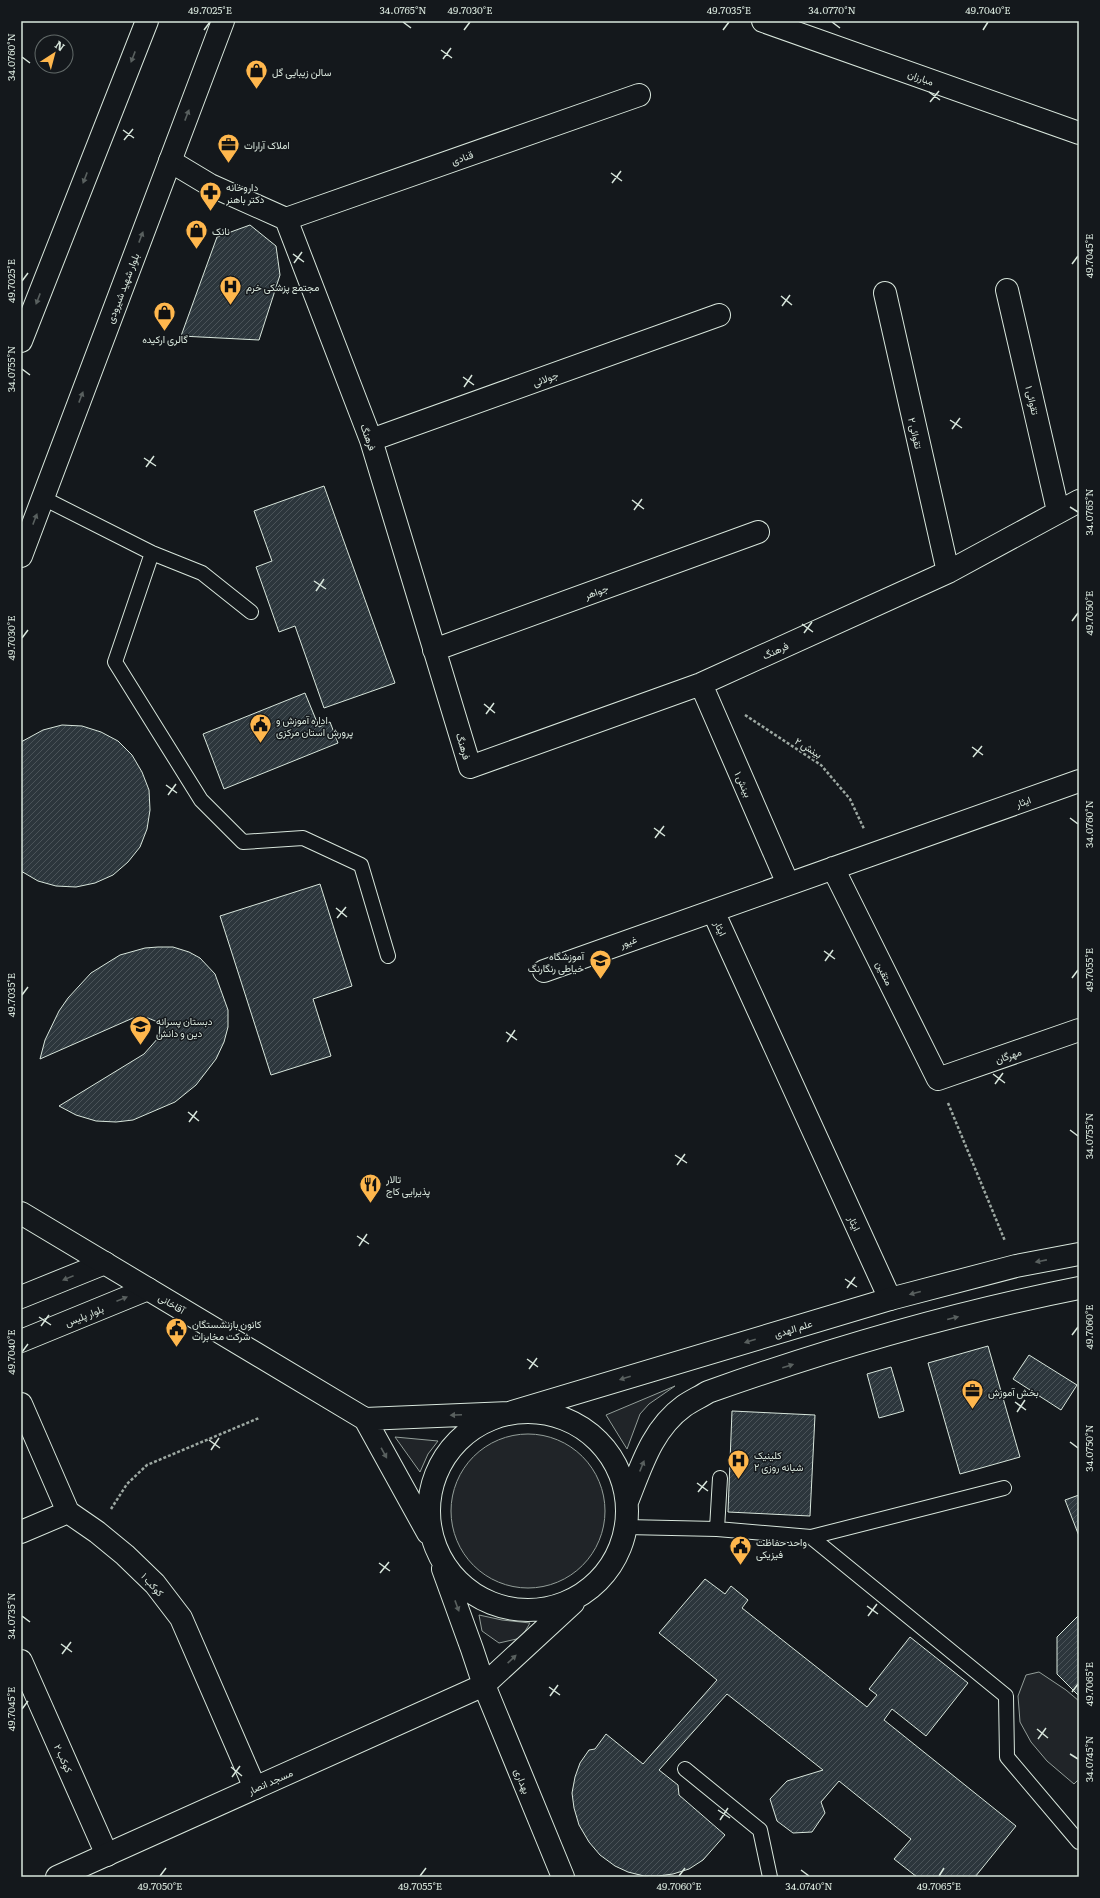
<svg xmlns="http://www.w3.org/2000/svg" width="1100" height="1898" viewBox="0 0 1100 1898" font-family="Literata,Vazirmatn,serif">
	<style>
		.green { fill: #202428; stroke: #939e99 }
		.building { fill: url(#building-hatch); stroke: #d8e6dc }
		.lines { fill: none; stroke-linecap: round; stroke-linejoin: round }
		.service-casing { stroke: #d8e6dc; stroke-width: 16 }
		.minor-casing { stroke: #d8e6dc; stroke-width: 24 }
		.tertiary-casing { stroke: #d8e6dc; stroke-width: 24 }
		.secondary-casing { stroke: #d8e6dc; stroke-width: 24 }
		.path { stroke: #9da8a2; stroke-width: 2.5; stroke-dasharray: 3 2; stroke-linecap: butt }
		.service { stroke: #14181c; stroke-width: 14 }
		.minor { stroke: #14181c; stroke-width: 22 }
		.tertiary { stroke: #14181c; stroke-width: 22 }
		.secondary { stroke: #14181c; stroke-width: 22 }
		.oneway { fill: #59605f }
		.ticks { fill: none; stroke: #d8e6dc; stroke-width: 1.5 }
		.labels { text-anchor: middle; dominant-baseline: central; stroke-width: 3; stroke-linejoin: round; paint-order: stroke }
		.poi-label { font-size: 10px; fill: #d8e6dc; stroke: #14181c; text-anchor: start }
		.street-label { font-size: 10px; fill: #d8e6dc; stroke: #14181c }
		.neatline { fill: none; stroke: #d8e6dc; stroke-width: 1.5 }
		.ticks-label { font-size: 10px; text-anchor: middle; fill: #d8e6dc }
	</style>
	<defs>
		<pattern id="building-hatch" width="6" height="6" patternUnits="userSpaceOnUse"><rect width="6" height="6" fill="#2c363c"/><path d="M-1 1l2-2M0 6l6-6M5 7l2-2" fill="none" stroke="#4a5358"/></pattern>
	</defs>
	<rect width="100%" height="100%" fill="#14181c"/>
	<path class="green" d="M675,1386L649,1404L640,1414L627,1449L606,1415Z
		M451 1511a77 77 0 1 1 154 0a77 77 0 1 1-154 0Z
		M395,1437L438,1441L428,1454L420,1472Z
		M479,1615L502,1620L530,1623L521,1638L499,1643L482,1631Z
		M1039,1672L1066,1690L1079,1701V1779L1074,1784L1047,1761L1031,1742L1020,1722L1018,1696L1026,1675Z"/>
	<path class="building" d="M250,225L276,246L280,275L259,340L181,336L217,237Z
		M324,486L395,683L324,708L295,626L279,632L256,567L272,561L254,511Z
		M305,693L319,727L330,722L338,743L224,789L203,734Z
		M62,725L82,726L101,732L118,741L132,755L142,772L149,790L150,810L147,829L140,847L128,862L113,875L95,883L76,887L56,886L38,881L21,871V742L43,730Z
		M320,884L352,986L313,999L331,1056L271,1075L220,916Z
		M158,947H173L189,952L200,958L215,974L228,1010V1027L224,1042L216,1059L196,1085L175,1102L133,1120L116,1122L96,1121L76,1115L59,1106L144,1054L159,1037L160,1023L148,1018H133L40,1059L45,1040L59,1011L68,998L91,973L120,955L145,948Z
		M988,1346L1020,1457L960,1474L928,1363Z
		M1029,1355L1077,1385L1061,1410L1013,1379Z
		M891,1367L904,1411L879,1418L867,1374Z
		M732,1411L815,1415L810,1516L728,1512Z
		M1079,1495V1536L1065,1500Z
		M705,1579L725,1594L731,1586L748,1600L742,1608L867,1707L877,1695L869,1689L910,1637L968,1683L926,1736L892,1709L884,1720L1016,1826L975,1877H917L894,1859L911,1839L839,1781L821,1802L825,1813L812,1832L793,1833L777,1821L770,1799L787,1781L823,1770L727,1694L659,1770L678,1785L679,1795L725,1835L703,1860L689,1869L673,1874L658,1876H644L628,1872L615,1866L600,1855L589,1842L579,1825L574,1808L572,1793L575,1777L580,1763L589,1750L595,1749L606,1734L643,1764L717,1680L659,1633Z
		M1079,1615V1696L1057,1674V1637Z"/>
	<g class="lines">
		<defs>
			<path id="service" d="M43,498L152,553L202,573L251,612
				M152,553L115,662L201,800L243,842L303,838L361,865L388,956
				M626,1527L717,1529L811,1537L1006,1696L1007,1757L1079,1842
				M717,1529L720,1478
				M811,1537L1004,1488
				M685,1769L760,1830L770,1877"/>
			<path id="minor" d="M763,21L1079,133
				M170,161L210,185L286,219L371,440L470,767L701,684L948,572L1079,501
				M286,219L639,95
				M1007,290L1058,511
				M885,293L948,572
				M371,440L719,315
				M434,650L758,532
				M701,684L788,884
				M833,868L938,1079L1079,1030
				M713,911L890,1299
				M544,971L1079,781
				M21,1297L105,1263
				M21,1341L148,1289
				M21,1404L68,1512L97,1532L125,1555L155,1584L181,1618L255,1788
				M21,1532L68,1512
				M21,1661L107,1855"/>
			<path id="tertiary" d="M21,1213L365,1419
				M429 1511a99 99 0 1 1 198 0a99 99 0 1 1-198 0Z
				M365,1419L509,1413L890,1299L1016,1266L1079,1254
				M365,1419L428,1533
				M627,1502C641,1467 652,1429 684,1406C691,1401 700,1397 708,1392C829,1349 953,1313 1079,1288
				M443,1569L472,1649L484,1685L563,1877
				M57,1877L484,1685L573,1603"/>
			<path id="secondary" d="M21,341L147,21
				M21,556L223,21"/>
		</defs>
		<use href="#service" class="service-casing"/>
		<use href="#minor" class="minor-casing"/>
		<use href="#tertiary" class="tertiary-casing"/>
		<use href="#secondary" class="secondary-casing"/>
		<path class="path" d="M745,715L821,765L850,799L864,829
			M948,1103L1005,1241
			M111,1509L127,1484L147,1465L259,1418"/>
		<use href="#service" class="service"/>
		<use href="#minor" class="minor"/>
		<use href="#tertiary" class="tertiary"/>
		<use href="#secondary" class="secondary"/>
	</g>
	<defs><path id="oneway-solid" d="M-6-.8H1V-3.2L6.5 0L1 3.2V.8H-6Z"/></defs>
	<g class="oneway">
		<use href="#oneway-solid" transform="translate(133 57) rotate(111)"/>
		<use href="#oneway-solid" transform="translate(187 115) rotate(-69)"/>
		<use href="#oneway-solid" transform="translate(85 178) rotate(111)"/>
		<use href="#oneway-solid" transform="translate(141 237) rotate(-69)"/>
		<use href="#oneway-solid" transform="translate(38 299) rotate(111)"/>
		<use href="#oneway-solid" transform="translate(81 397) rotate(-69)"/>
		<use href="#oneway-solid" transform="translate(35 519) rotate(-69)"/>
		<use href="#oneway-solid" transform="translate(1041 1261) rotate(169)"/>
		<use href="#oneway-solid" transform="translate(68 1278) rotate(158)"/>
		<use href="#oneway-solid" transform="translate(915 1293) rotate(165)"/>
		<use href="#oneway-solid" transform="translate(122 1299) rotate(-22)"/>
		<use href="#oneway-solid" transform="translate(953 1318) rotate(-14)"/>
		<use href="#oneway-solid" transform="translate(750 1341) rotate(163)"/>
		<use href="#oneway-solid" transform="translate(788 1366) rotate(-17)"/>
		<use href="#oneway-solid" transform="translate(625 1378) rotate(163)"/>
		<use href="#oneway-solid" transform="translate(456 1415) rotate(178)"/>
		<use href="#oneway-solid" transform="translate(384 1453) rotate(61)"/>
		<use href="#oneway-solid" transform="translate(642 1466) rotate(-68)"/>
		<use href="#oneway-solid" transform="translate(457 1606) rotate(70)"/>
		<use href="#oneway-solid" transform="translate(512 1659) rotate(-43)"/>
	</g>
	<path class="ticks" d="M403,22L411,28M832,22L840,28M204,30L210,22M464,30L470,22M723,30L729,22M983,30L988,22M441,50L452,58M22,57L30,63M443,59L451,48M929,92L940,100M930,102L939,91M123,130L134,138M124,140L133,129M611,173L622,181M612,183L621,171M293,254L304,262M294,263L302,252M1072,264L1078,256M22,281L28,273M781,296L792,305M782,306L790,295M22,369L30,375M463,377L474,385M464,387L472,375M950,420L962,428M952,429L960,418M144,458L156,466M146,467L154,456M632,500L644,509M1070,507L1078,512M634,510L642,499M314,581L326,589M316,591L324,579M1072,621L1078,613M802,624L813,632M804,633L812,622M22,638L28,630M484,704L495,713M486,714L494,703M972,747L983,755M973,757L982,746M166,785L177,793M168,795L176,784M1070,818L1078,824M654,828L665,836M655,838L664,826M336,908L347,917M337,918L346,907M824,951L835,959M825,961L833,950M1072,978L1078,970M22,995L28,987M506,1032L517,1040M507,1042L515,1030M993,1074L1005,1083M995,1084L1003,1073M188,1112L199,1121M189,1122L197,1111M1070,1130L1078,1136M675,1155L687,1163M677,1165L685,1154M357,1236L369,1244M359,1246L367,1234M845,1279L857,1287M847,1288L855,1277M39,1317L51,1325M41,1326L49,1315M1072,1335L1078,1327M22,1352L28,1344M527,1359L538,1367M529,1369L537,1358M1015,1402L1026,1410M1017,1412L1025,1400M209,1440L220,1448M1070,1442L1078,1448M211,1450L219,1438M697,1483L708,1491M698,1492L707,1481M379,1563L390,1571M380,1573L389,1562M867,1606L878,1614M22,1616L30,1622M868,1616L877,1604M61,1644L72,1652M62,1654L71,1642M549,1687L560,1695M1072,1692L1078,1684M550,1696L558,1685M22,1709L28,1701M1037,1729L1048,1738M1038,1739L1046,1728M1070,1754L1078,1759M231,1767L242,1776M232,1777L240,1766M718,1810L730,1818M720,1820L728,1808M801,1870L809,1876M160,1876L166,1868M420,1876L426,1868M679,1876L685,1868M939,1876L944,1868"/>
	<defs>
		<symbol id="shop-pin" viewBox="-11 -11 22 30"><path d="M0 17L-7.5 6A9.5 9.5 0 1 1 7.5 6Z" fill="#ffb74d" stroke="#14181c"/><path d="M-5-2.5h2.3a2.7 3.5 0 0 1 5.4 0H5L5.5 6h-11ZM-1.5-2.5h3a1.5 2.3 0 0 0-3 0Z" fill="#111"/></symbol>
		<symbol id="office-pin" viewBox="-11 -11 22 30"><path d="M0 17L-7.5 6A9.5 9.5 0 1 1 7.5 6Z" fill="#ffb74d" stroke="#14181c"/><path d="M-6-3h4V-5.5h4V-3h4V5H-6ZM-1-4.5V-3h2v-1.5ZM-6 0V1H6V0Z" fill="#111"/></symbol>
		<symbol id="pharmacy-pin" viewBox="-11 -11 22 30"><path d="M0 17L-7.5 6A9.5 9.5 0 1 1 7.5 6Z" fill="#ffb74d" stroke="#14181c"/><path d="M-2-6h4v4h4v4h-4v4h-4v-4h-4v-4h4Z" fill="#111"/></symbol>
		<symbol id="hospital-pin" viewBox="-11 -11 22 30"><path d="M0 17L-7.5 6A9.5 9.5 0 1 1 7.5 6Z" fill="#ffb74d" stroke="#14181c"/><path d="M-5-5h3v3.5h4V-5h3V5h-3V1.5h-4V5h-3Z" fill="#111"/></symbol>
		<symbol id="civic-pin" viewBox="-11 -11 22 30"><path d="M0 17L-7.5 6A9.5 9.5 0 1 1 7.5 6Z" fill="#ffb74d" stroke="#14181c"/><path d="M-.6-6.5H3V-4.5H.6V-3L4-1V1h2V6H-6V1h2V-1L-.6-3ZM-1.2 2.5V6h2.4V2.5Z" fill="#111"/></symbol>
		<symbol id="school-pin" viewBox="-11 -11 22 30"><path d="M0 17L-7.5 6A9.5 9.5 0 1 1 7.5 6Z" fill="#ffb74d" stroke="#14181c"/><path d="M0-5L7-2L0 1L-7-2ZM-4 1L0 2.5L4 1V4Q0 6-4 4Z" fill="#111"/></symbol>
		<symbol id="restaurant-pin" viewBox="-11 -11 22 30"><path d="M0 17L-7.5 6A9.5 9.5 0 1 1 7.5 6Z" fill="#ffb74d" stroke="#14181c"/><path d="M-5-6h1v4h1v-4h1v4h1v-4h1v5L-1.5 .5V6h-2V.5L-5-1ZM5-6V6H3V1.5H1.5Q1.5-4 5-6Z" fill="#111"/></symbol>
	</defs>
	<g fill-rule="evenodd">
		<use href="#shop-pin" x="244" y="58" width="25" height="34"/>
		<use href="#office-pin" x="216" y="132" width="25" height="34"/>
		<use href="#pharmacy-pin" x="198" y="180" width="25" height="34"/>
		<use href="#shop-pin" x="184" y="218" width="25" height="34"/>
		<use href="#hospital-pin" x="218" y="274" width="25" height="34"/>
		<use href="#shop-pin" x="152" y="300" width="25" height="34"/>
		<use href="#civic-pin" x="248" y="712" width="25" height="34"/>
		<use href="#school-pin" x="588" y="948" width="25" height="34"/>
		<use href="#school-pin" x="128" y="1014" width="25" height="34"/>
		<use href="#restaurant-pin" x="358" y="1172" width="25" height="34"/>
		<use href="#civic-pin" x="164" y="1316" width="25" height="34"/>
		<use href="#office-pin" x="960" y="1378" width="25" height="34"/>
		<use href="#hospital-pin" x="726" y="1448" width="25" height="34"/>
		<use href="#civic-pin" x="728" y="1534" width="25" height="34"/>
	</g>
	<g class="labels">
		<g class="poi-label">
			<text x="272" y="71">سالن زیبایی گل</text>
			<text x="244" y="144">املاک آرارات</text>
			<text x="226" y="186">داروخانه<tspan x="226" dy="12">دکتر باهنر</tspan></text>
			<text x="212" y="230">نانک</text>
			<text x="246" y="286">مجتمع پزشکی خرم</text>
			<text x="165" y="338" text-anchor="middle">گالری ارکیده</text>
			<text x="276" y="719">اداره آموزش و<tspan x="276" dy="12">پرورش استان مرکزی</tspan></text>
			<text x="584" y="955" text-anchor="end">آموزشگاه<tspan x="584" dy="12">خیاطی رنگارنگ</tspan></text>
			<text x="156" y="1020">دبستان پسرانه<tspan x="156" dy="12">دین و دانش</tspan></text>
			<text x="386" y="1178">تالار<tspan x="386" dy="12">پذیرایی کاج</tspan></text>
			<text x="192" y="1323">کانون بازنشستگان<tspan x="192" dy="12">شرکت مخابرات</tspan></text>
			<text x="988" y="1391">بخش آموزش</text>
			<text x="754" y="1454">کلینیک<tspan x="754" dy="12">شبانه روزی ۲</tspan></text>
			<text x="756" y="1541">واحد حفاظت<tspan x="756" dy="12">فیزیکی</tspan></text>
		</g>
		<g class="street-label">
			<text transform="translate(921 77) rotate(20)">مبارزان</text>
			<text transform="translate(462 157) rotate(-19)">قنادی</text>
			<text transform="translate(122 288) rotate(-69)">بلوار شهید شیرودی</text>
			<text transform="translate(545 378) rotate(-20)">جولائی</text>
			<text transform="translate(1033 400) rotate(77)">تقوائی ۱</text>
			<text transform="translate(916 433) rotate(77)">تقوائی ۲</text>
			<text transform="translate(369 437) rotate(71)">فرهنگ</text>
			<text transform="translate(596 591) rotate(-20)">جواهر</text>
			<text transform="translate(775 650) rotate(-25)">فرهنگ</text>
			<text transform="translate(464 746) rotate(73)">فرهنگ</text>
			<text transform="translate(809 747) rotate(32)">بینش ۲</text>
			<text transform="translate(744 784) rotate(66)">بینش ۱</text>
			<text transform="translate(1023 801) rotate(-20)">ایثار</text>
			<text transform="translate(721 928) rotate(65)">ایثار</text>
			<text transform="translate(628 941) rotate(-20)">غیور</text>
			<text transform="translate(885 973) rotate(64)">متقین</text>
			<text transform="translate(1008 1055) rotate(-19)">مهرگان</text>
			<text transform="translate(855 1223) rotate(65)">ایثار</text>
			<text transform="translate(172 1303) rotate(31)">آقاخانی</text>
			<text transform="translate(84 1315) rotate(-22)">بلوار پلیس</text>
			<text transform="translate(793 1328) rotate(-17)">علم الهدی</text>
			<text transform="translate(153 1584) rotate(48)">کوکب ۱</text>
			<text transform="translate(64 1758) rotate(66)">کوکب ۲</text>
			<text transform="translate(270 1781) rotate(-24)">مسجد انصار</text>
			<text transform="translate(523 1781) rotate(68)">بهداری</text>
		</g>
	</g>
	<rect width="1100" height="1898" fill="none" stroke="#14181c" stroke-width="44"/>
	<g transform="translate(54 54) rotate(36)"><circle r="19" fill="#14181c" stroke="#626a69"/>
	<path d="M0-3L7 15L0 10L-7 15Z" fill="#ffb74d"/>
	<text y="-6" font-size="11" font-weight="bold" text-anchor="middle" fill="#d8e6dc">N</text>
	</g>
	<rect x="22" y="22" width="1056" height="1854" class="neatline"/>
	<g class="ticks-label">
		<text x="210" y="14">49.7025°E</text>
		<text x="403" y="14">34.0765°N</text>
		<text x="470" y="14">49.7030°E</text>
		<text x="729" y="14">49.7035°E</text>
		<text x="832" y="14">34.0770°N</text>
		<text x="988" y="14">49.7040°E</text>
		<text transform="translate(11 57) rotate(-90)" y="4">34.0760°N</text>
		<text transform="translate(1089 256) rotate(-90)" y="4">49.7045°E</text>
		<text transform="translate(11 281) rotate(-90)" y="4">49.7025°E</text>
		<text transform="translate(11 369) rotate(-90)" y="4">34.0755°N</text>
		<text transform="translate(1089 512) rotate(-90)" y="4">34.0765°N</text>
		<text transform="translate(1089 613) rotate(-90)" y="4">49.7050°E</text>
		<text transform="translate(11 638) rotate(-90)" y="4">49.7030°E</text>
		<text transform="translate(1089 824) rotate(-90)" y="4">34.0760°N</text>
		<text transform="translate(1089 970) rotate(-90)" y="4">49.7055°E</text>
		<text transform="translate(11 995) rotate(-90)" y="4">49.7035°E</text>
		<text transform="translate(1089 1136) rotate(-90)" y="4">34.0755°N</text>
		<text transform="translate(1089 1327) rotate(-90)" y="4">49.7060°E</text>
		<text transform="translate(11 1352) rotate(-90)" y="4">49.7040°E</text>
		<text transform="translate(1089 1448) rotate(-90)" y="4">34.0750°N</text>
		<text transform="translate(11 1616) rotate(-90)" y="4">34.0735°N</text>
		<text transform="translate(1089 1684) rotate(-90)" y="4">49.7065°E</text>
		<text transform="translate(11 1709) rotate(-90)" y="4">49.7045°E</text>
		<text transform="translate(1089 1759) rotate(-90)" y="4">34.0745°N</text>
		<text x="160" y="1890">49.7050°E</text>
		<text x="420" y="1890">49.7055°E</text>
		<text x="679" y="1890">49.7060°E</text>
		<text x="809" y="1890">34.0740°N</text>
		<text x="939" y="1890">49.7065°E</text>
	</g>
</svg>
